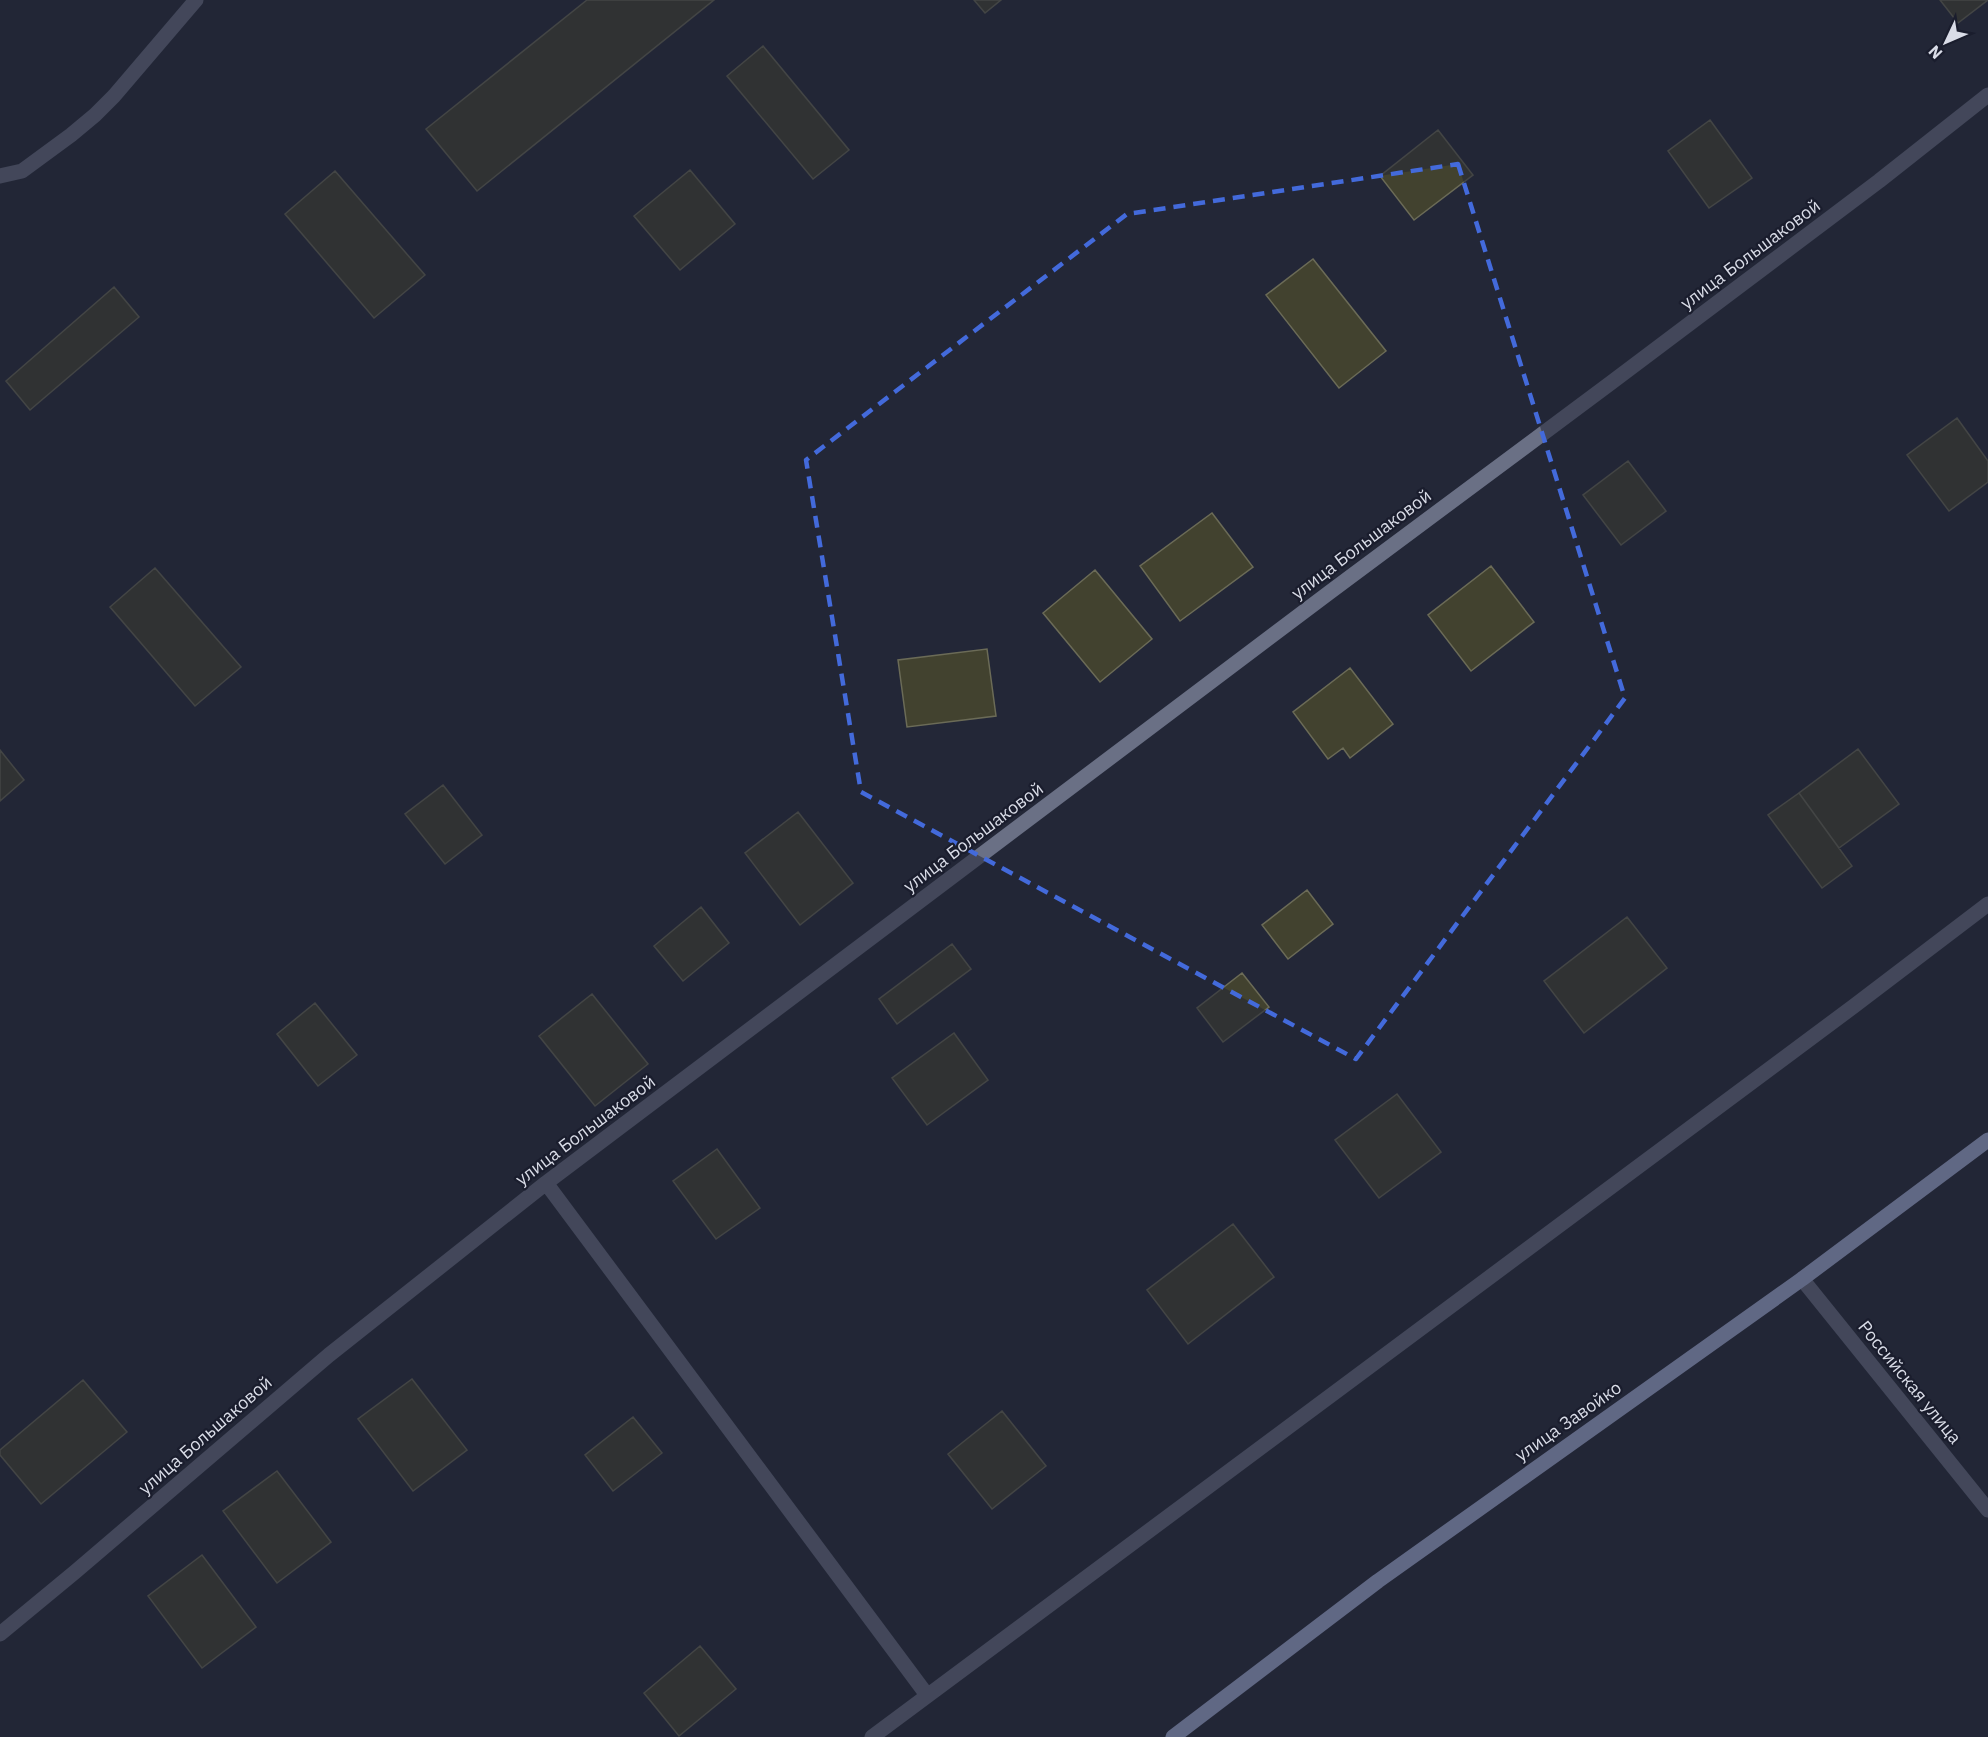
<svg xmlns="http://www.w3.org/2000/svg" width="1988" height="1737" viewBox="0 0 1988 1737" font-family="'IBM Plex Sans',sans-serif">
	<style>
		.building { fill: #42422f; stroke: #6b6b57; stroke-width: 1.5 }
		.lines { fill: none; stroke-linecap: round; stroke-linejoin: round }
		.minor { stroke: #6a7085; stroke-width: 15 }
		.major { stroke: #acb8e3; stroke-width: 15 }
		.marked { fill: none; stroke: #436adb; stroke-width: 4.5; stroke-dasharray: 12 8; stroke-linejoin: round }
		.labels { text-anchor: middle; dominant-baseline: central; stroke-width: 4.5; stroke-linejoin: round; paint-order: stroke }
		.street-label { font-size: 18px; fill: #d9dce7; stroke: #1a1d2d }
	</style>
	<rect width="100%" height="100%" fill="#232737"/>
	<path class="building" d="M587,0H714L477,191L426,129Z
		M974,0H1001L985,13Z
		M1940,0H1988L1958,23Z
		M763,46L849,150L813,179L727,76Z
		M1710,120L1752,178L1709,208L1668,151Z
		M1438,130L1473,175L1414,220L1380,176Z
		M690,170L735,224L680,270L634,216Z
		M335,171L425,275L374,318L285,214Z
		M1313,259L1386,351L1339,388L1266,295Z
		M114,287L139,317L30,410L6,381Z
		M1957,418L1988,461V482L1949,511L1907,455Z
		M1628,461L1666,511L1621,545L1583,495Z
		M1212,513L1253,567L1180,621L1140,566Z
		M1491,566L1534,622L1471,671L1428,615Z
		M155,568L241,667L195,706L110,607Z
		M1095,570L1152,639L1100,682L1043,613Z
		M987,649L996,716L907,727L898,660Z
		M1350,668L1393,724L1350,758L1343,748L1328,759L1293,712Z
		M1858,749L1899,804L1839,848L1799,793Z
		M0,750L24,780L0,801Z
		M443,785L482,835L445,864L405,814Z
		M1799,793L1852,866L1822,888L1768,815Z
		M798,812L853,883L800,925L745,853Z
		M1307,890L1333,924L1288,959L1262,925Z
		M701,907L729,943L683,981L654,946Z
		M1627,917L1667,968L1584,1033L1544,981Z
		M952,944L971,969L897,1024L879,999Z
		M1242,973L1269,1007L1223,1042L1197,1008Z
		M592,994L648,1064L595,1106L539,1036Z
		M315,1003L357,1055L318,1086L277,1034Z
		M954,1033L988,1080L927,1125L892,1078Z
		M1397,1094L1441,1152L1379,1198L1335,1140Z
		M717,1149L760,1208L716,1239L673,1181Z
		M1233,1224L1274,1277L1188,1344L1147,1290Z
		M412,1379L467,1450L413,1491L358,1419Z
		M83,1380L127,1432L41,1504L0,1455V1450Z
		M1002,1411L1046,1466L992,1509L948,1454Z
		M633,1417L662,1453L613,1491L585,1455Z
		M277,1471L331,1542L277,1583L223,1511Z
		M202,1555L256,1627L202,1668L148,1596Z
		M700,1646L736,1689L679,1736L644,1693Z"/>
	<g class="lines">
		<path class="minor" d="M0,176L22,171L71,135L95,115L114,96L196,0
			M546,1183L927,1695
			M1802,1279L1988,1510
			M0,1634L75,1572L329,1355L546,1183L1330,592L1612,382L1879,181L1988,95
			M872,1737L1854,1006L1988,904"/>
		<path class="major" d="M1173,1737L1378,1581L1802,1279L1988,1140"/>
	</g>
	<path d="M0 0H1988V1737H0ZM1458,164L1625,698L1356,1059L861,792L806,460L1127,214Z" fill="#232737" fill-opacity=".55" fill-rule="evenodd"/>
	<path class="marked" d="M1458,164L1625,698L1356,1059L861,792L806,460L1127,214Z"/>
	<g class="labels">
		<g class="street-label">
			<text transform="translate(1750 254) rotate(-37)">улица Большаковой</text>
			<text transform="translate(1361 544) rotate(-37)">улица Большаковой</text>
			<text transform="translate(973 837) rotate(-37)">улица Большаковой</text>
			<text transform="translate(585 1130) rotate(-37)">улица Большаковой</text>
			<text transform="translate(1910 1382) rotate(51)">Российская улица</text>
			<text transform="translate(1568 1421) rotate(-35)">улица Завойко</text>
			<text transform="translate(205 1435) rotate(-41)">улица Большаковой</text>
		</g>
	</g>
	<g transform="translate(1946 42) rotate(226)" stroke="#1a1d2d" stroke-width="4.5" paint-order="stroke">
	<path d="M0-4.5L10 22L0 15L-10 22Z" fill="#d9dce7"/>
	<text y="-9" font-size="16" font-weight="bold" text-anchor="middle" fill="#d9dce7">N</text>
	</g>
</svg>
